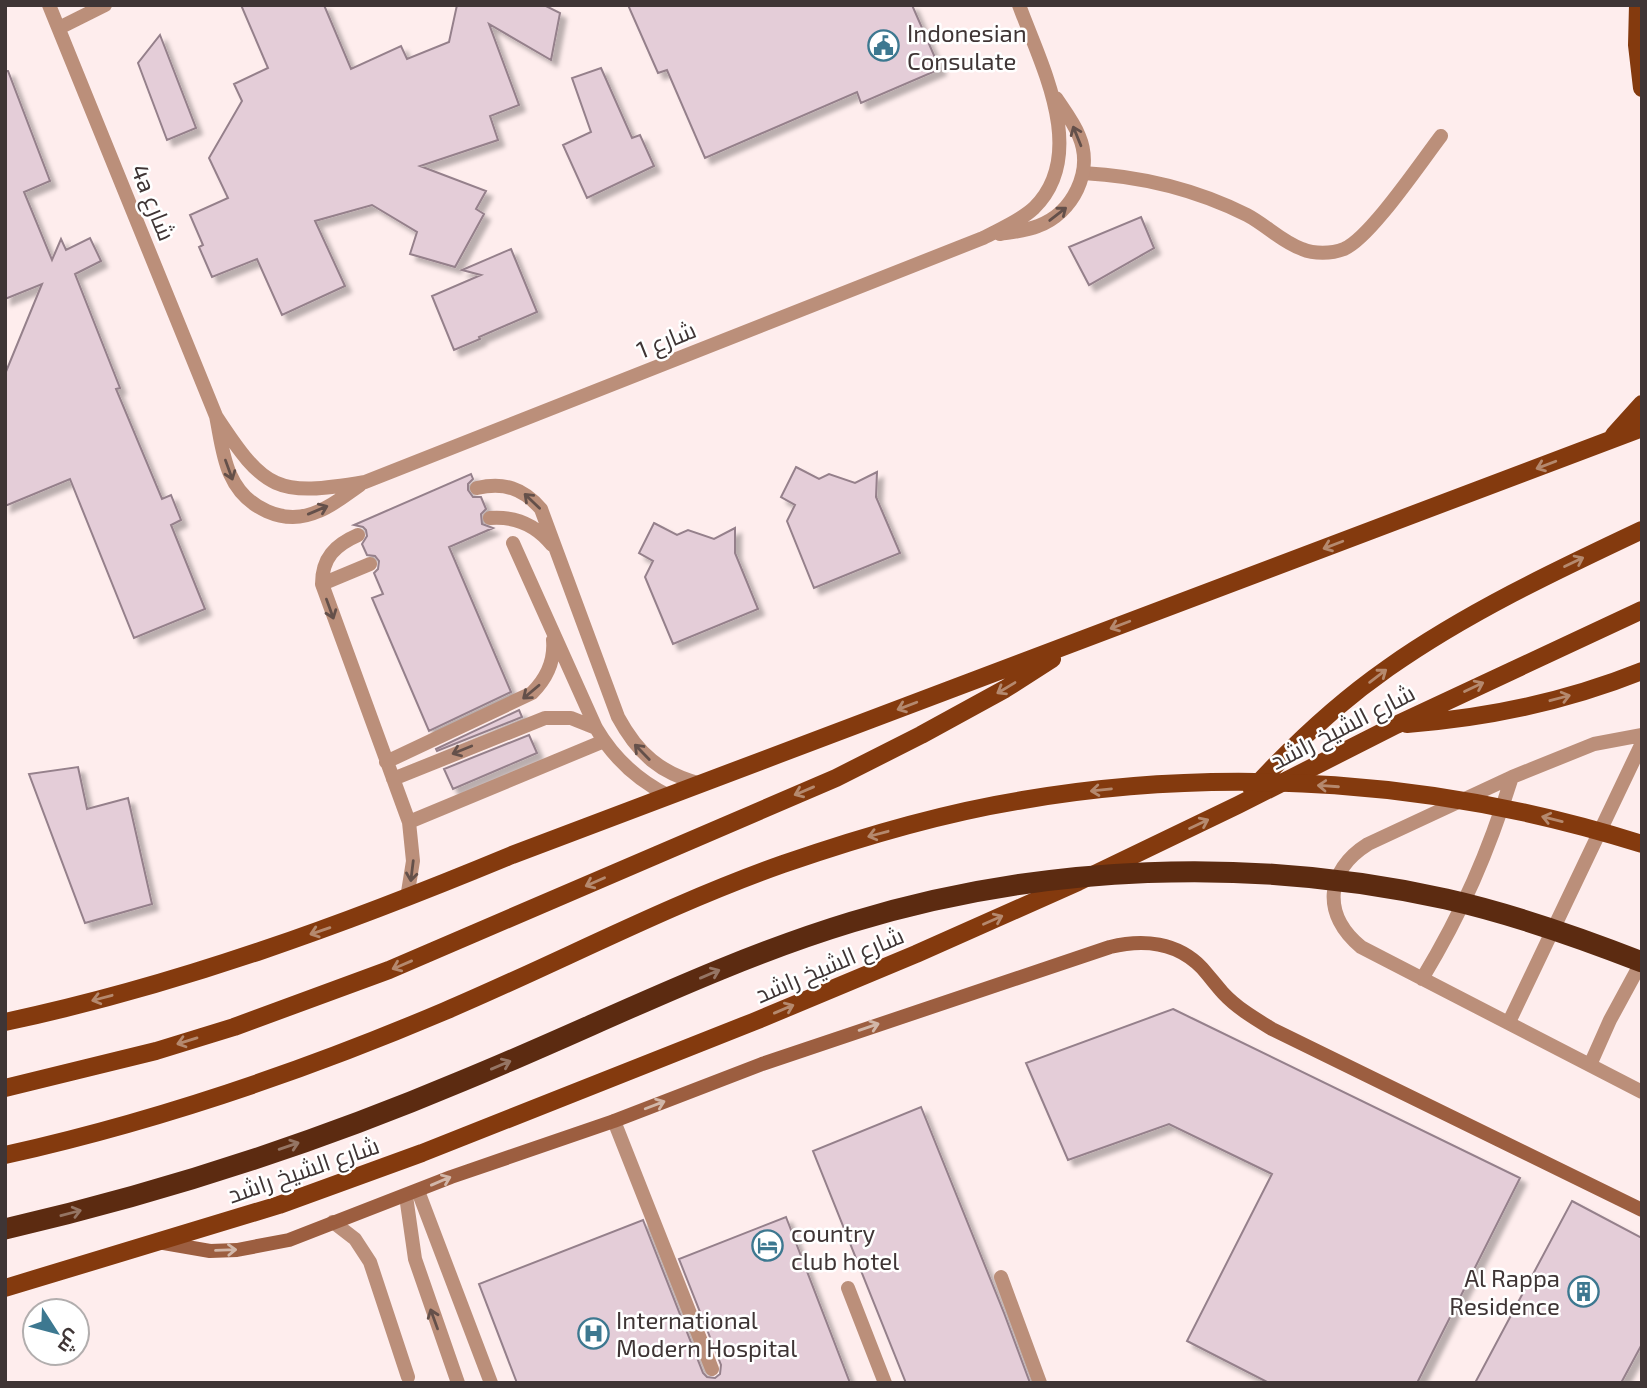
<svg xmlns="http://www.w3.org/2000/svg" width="1647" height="1388" viewBox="0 0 1647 1388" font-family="'Exo 2',Cairo,sans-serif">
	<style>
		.building { fill: #e4cdd8; stroke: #95808b; stroke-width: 2; filter: url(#shadow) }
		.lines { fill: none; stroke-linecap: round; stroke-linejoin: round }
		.lane { stroke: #bb8f7a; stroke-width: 14 }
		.street { stroke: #bb8f7a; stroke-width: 14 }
		.secondary { stroke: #9c5e40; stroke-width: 14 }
		.primary { stroke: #843a0e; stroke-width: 18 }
		.primary-bridge { stroke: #843a0e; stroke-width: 18 }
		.highway-bridge { stroke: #5c2b11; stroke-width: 21 }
		.oneway { stroke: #64504a }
		.oneway2 { stroke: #b5896e }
		.oneway3 { stroke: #957564 }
		.oneway4 { stroke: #d2b7a9 }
		.labels { text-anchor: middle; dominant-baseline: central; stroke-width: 5; stroke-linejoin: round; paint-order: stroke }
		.poi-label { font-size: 24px; fill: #3f3535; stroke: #fff; text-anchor: start }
		.street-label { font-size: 24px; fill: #3f3535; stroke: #fff }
	</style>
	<defs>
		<filter id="shadow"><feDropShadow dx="6" dy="6" stdDeviation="2" flood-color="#0004"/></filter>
	</defs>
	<rect width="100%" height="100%" fill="#feeded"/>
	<path class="building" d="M241,5H324L351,69L401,46L407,59L449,42L457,5H544L560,13L551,60L489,24L519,105L490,116L498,140L420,166L486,191L476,209L484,214L455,267L410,254L417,232L372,205L315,221L345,286L282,315L257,259L212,277L199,247L203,245L190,215L228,198L209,158L242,101L234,84L268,68Z
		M628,5H912L940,69L861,103L857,92L705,158L667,70L658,73Z
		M160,35L196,128L167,140L138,63Z
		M601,68L632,138L640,135L654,166L587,198L563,145L591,132L572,78Z
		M5,71H8L50,181L24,192L52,260L61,239L66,250L90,238L101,261L75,274L120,388L116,389L162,499L171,495L181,520L171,525L205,609L134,638L70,479L5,506V374L42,284L5,299Z
		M1141,217L1154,248L1089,285L1069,247Z
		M511,249L537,312L479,337L480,339L454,350L432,296L481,275L462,270Z
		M796,467L819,479L829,474L855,483L877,472L876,497L900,553L814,588L787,521L795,505L781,497Z
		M471,474L473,479L468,484V490L473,497H481L486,509L481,514L482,524L493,528L449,547L511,692L429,731L372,598L383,594L374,573L378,569L379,561L375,556L367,555L362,544L367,536L366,530L363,527L354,525Z
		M654,523L677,535L688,530L714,539L735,528V553L758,609L673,644L645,577L653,561L639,553Z
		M519,710L522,717L437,751L436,749Z
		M529,735L537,753L453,789L444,769Z
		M78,767L87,809L128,798L152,904L85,923L29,774Z
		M1173,1009L1520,1178L1417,1383H1269L1187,1341L1272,1174L1169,1124L1068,1160L1026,1063Z
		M921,1107L1004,1313L1030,1383H906L813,1151Z
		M1572,1201L1642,1238V1344L1621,1383H1475Z
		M786,1217L850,1383H517L479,1284L643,1220L703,1373L707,1377L715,1378L720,1374L721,1365L679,1259Z"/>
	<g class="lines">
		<path class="lane" d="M1083,173C1141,176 1195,189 1247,215C1266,225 1282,242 1302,249C1314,254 1331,254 1344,249C1370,238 1421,162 1441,136
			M477,488C504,482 523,488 541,509L618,717C638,754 660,773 701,784
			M490,518C516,516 536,525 552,545
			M358,535C335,545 322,558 322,584L409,822L413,861L407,898
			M513,543L596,728C614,759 637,780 669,796
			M322,584L370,564
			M1642,735L1594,744L1512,777L1368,844C1325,871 1322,915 1361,947L1642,1092
			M386,762L532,693C546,679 555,662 553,640
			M393,779L545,718H571L596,728
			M409,822L604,741
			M1422,979C1463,911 1488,853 1512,777
			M1509,1022L1642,743
			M1590,1065L1610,1020L1642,961
			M614,1121L712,1369
			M418,1191L491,1383
			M406,1196L415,1259L458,1383
			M333,1222L355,1239L370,1262L408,1377
			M1001,1277L1040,1383
			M848,1288L885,1383"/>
		<path class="street" d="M49,5L216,416C220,435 222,456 230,474C245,508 284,527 319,511C334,505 347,494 360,485
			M59,28L105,5
			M1000,234C1013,232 1026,231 1038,226C1073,213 1094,171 1079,136C1074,123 1064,110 1056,98
			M216,416C265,491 277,497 365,482L983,238C1000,229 1020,221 1034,208C1089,154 1041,65 1019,5"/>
		<path class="secondary" d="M158,1242L210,1251L237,1250L289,1240L451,1177L614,1121L762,1064L1110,947C1143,939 1177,942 1202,968C1209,976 1216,985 1223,993C1237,1008 1254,1018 1272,1029L1642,1210"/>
		<path class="primary" d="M1638,5L1637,45L1642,88
			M1614,435L1642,404
			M1407,724C1487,718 1567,701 1642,671
			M1252,790C1293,745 1338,703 1388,668C1466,613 1555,571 1642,530
			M5,1022C180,985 348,923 512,855L1642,428
			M5,1088L156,1051L234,1027L389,970L836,778L921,735L1005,689L1052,659
			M5,1288L279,1205L422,1153L753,1022L916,954L1078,882L1238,805L1396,725L1642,610"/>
		<path class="primary-bridge" d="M5,1155C153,1122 306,1070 445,1011C558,963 667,905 783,864C861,837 941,813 1023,800C1227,765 1444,781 1642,844"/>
		<path class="highway-bridge" d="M5,1229C161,1193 315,1143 462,1081C592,1028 717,963 852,922C1043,864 1251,856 1446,899C1513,914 1578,937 1642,962"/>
	</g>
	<defs><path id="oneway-shaft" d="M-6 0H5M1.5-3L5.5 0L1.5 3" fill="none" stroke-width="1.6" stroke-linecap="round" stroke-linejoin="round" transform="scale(1.75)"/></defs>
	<g class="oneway">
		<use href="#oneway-shaft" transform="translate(1077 136) rotate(-112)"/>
		<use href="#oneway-shaft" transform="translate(1058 214) rotate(-38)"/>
		<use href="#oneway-shaft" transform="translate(229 470) rotate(70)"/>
		<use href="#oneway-shaft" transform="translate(532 501) rotate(-136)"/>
		<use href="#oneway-shaft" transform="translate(318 510) rotate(-23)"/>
		<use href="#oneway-shaft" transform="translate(330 609) rotate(70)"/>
		<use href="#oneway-shaft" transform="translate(531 692) rotate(140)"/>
		<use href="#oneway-shaft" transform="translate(462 750) rotate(158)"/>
		<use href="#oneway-shaft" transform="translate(642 752) rotate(-134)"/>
		<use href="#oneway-shaft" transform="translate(412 871) rotate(97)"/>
		<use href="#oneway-shaft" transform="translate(434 1319) rotate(-110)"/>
	</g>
	<g class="oneway2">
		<use href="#oneway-shaft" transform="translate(1546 465) rotate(159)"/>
		<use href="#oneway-shaft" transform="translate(1333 545) rotate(159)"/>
		<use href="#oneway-shaft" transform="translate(1574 562) rotate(-26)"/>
		<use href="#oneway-shaft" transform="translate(1120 625) rotate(159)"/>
		<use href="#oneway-shaft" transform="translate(1378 676) rotate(-37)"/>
		<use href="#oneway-shaft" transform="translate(1474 687) rotate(-25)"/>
		<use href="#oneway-shaft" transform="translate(1006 688) rotate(149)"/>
		<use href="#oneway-shaft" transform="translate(1560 698) rotate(-15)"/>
		<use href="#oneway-shaft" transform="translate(907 706) rotate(159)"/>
		<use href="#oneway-shaft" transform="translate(1328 786) rotate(-176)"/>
		<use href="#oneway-shaft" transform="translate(1101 790) rotate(174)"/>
		<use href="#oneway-shaft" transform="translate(804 791) rotate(157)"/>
		<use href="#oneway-shaft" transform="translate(1552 819) rotate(-166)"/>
		<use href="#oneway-shaft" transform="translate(1199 824) rotate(-25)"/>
		<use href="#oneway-shaft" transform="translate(878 834) rotate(165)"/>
		<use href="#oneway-shaft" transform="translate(595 882) rotate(156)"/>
		<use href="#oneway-shaft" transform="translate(993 920) rotate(-24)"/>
		<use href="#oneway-shaft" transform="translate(320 931) rotate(161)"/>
		<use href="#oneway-shaft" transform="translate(402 965) rotate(157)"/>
		<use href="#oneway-shaft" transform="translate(102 998) rotate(165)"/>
		<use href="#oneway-shaft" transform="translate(784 1009) rotate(-23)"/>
		<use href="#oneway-shaft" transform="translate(187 1041) rotate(163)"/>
	</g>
	<g class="oneway3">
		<use href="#oneway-shaft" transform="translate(710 974) rotate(-23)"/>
		<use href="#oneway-shaft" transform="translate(501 1065) rotate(-23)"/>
		<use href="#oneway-shaft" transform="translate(289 1146) rotate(-19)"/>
		<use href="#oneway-shaft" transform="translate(71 1213) rotate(-15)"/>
	</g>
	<g class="oneway4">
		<use href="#oneway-shaft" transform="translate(869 1027) rotate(-19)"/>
		<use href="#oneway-shaft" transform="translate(655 1105) rotate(-21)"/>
		<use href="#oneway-shaft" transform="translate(441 1181) rotate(-23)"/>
		<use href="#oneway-shaft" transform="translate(226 1250) rotate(-2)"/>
	</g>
	<defs>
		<symbol id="civic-ring" viewBox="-11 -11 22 22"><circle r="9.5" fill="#fff" stroke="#3d7890" stroke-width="1.5"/><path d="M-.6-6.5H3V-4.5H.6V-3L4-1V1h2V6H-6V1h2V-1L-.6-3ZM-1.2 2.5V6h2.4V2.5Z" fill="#3d7890"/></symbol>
		<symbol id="hotel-ring" viewBox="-11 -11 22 22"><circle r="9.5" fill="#fff" stroke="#3d7890" stroke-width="1.5"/><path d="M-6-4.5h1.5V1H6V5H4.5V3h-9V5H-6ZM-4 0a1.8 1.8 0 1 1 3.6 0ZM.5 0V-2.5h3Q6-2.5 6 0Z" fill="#3d7890"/></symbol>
		<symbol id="building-ring" viewBox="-11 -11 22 22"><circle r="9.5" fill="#fff" stroke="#3d7890" stroke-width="1.5"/><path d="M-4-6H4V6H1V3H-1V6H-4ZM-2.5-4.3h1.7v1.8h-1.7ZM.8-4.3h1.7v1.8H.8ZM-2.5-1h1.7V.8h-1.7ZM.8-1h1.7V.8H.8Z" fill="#3d7890"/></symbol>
		<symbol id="hospital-ring" viewBox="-11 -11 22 22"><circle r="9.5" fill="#fff" stroke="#3d7890" stroke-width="1.5"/><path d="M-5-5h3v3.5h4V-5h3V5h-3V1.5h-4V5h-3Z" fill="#3d7890"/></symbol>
	</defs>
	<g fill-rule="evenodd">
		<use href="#civic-ring" x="866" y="28" width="35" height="35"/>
		<use href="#hotel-ring" x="750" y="1228" width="35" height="35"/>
		<use href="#building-ring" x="1566" y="1274" width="35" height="35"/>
		<use href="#hospital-ring" x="576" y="1316" width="35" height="35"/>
	</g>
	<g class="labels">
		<g class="poi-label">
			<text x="907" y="32">Indonesian<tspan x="907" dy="28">Consulate</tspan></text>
			<text x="791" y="1232">country<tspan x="791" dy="28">club hotel</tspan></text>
			<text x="1560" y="1277" text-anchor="end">Al Rappa<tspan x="1560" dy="28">Residence</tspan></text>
			<text x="616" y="1319">International<tspan x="616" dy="28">Modern Hospital</tspan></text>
		</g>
		<g class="street-label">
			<text transform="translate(154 202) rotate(68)">4a شارع</text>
			<text transform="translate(666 339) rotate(-22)">شارع 1</text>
			<text transform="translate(1342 726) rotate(-27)">شارع الشيخ راشد</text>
			<text transform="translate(829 964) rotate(-23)">شارع الشيخ راشد</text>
			<text transform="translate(303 1169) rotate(-19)">شارع الشيخ راشد</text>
		</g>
	</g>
	<rect width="1647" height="1388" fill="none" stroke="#3f3535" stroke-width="14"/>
	<g transform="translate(56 1332) rotate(126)"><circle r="33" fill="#ffffff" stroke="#b2aeae" stroke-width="2"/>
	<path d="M0-5L12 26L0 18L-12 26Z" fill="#3d7890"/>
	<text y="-10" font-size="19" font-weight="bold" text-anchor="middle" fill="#3f3535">ش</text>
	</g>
</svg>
